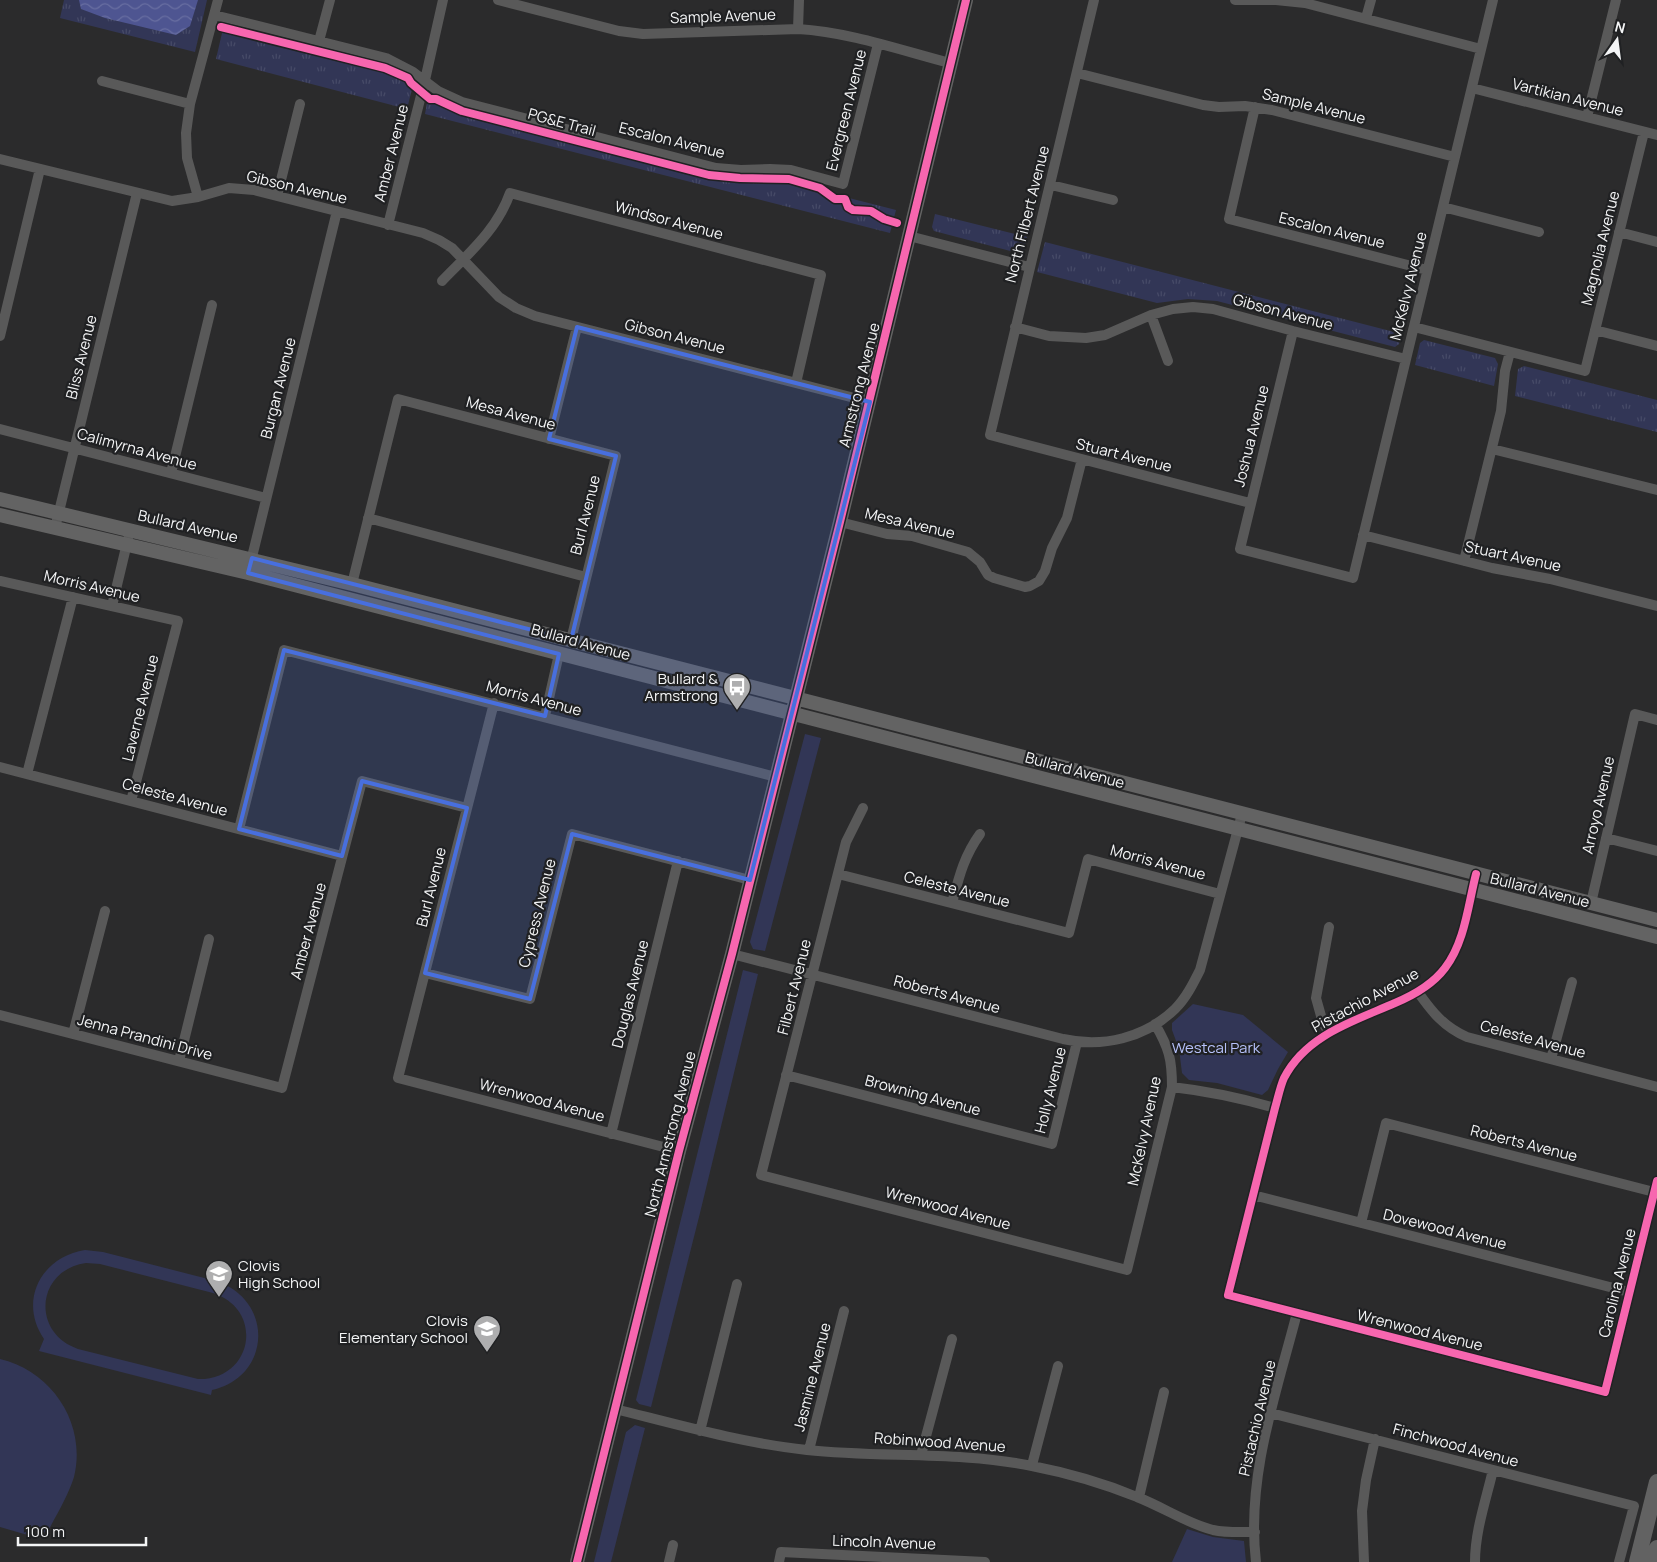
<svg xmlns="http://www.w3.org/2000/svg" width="1657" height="1562" viewBox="0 0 1657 1562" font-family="Manrope,sans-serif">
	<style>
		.grass { fill: url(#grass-tufts) }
		.green { fill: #323656; fill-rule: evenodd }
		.water { fill: url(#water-waves) }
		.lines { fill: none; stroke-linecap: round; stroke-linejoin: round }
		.street { stroke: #595959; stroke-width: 10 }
		.secondary { stroke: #636363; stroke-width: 14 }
		.primary { stroke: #626262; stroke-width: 16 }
		.cycleway-casing { stroke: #202123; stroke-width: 11 }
		.cycleway { stroke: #f766af; stroke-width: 8 }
		.marked { fill: #486fde; fill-opacity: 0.2; stroke: #486fde; stroke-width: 4; stroke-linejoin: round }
		.labels { text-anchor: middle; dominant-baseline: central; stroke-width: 4.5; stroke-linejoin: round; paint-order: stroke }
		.street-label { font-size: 15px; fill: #f4f5f6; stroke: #202123 }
		.poi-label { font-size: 15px; fill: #f4f5f6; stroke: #202123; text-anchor: end }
		.park-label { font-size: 15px; fill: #b6c1fa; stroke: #202123 }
	</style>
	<defs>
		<pattern id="grass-tufts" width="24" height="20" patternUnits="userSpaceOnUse" patternTransform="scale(1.25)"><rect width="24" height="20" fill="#323656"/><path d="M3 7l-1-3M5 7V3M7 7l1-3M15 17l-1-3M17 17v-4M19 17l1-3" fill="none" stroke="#464a67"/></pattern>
		<pattern id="water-waves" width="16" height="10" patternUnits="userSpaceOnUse" patternTransform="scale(1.25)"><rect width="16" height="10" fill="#4e5591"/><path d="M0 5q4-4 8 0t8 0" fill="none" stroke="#686ea1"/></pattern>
	</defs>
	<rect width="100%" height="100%" fill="#2b2b2c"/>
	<path class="grass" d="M64,0H207L195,52L60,18Z
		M228,30L395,75L409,81L412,89L407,109L216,59L222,33Z
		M435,99L453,109L707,177L734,181L768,180L788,181L815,187L834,199L843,200L849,198L896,210L890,233L425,114L427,103Z
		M935,214L1027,237L1024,250L1018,253L934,231L932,227Z
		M1045,242L1402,334L1399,344L1395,347L1217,301L1188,299L1157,303L1037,272Z
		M1424,340L1495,358L1498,364L1494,386L1415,365L1420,343Z
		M1524,366L1657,400V432L1515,396L1518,369Z"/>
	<path class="green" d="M805,734L821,738L765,951L753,949L750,942Z
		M743,970L758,974L700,1213L651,1407L639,1404L636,1400Z
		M1193,1004L1243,1015L1288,1052L1278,1069L1268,1090L1262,1095L1217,1083L1189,1080L1182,1073L1179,1049L1172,1030V1023Z
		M85,1250L103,1252L216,1281C274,1300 272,1376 212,1390L211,1395L39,1351L44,1339C18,1301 41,1257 85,1250ZM86,1263L100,1264L213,1293C265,1310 253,1380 198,1379L78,1349C31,1333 36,1270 86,1263Z
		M0,1359C52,1371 87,1424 74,1477C68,1496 57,1514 47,1533L33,1529L31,1536L0,1527Z
		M635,1425L645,1428L611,1562H594L626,1432Z
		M1187,1529L1213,1537L1244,1541L1246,1562H1172Z"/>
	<path class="water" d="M79,0H198L190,26L176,35L105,18L81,9Z"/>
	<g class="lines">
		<path class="street" d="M498,0L619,31L643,34L798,29C849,32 900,50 950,63
			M1094,0L990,435L1250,503
			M1235,0H1276L1305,3L1481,49
			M214,15L386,58L413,72L438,91L462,102L716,168L741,170L770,169L791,170L843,184L878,44
			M1366,18L1371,0
			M798,29L799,0
			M319,41L330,0
			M1077,73L1203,105L1219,107L1245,106L1272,110L1455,157
			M102,81L190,104
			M1472,88L1657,135
			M1255,107L1229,219L1427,270
			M1587,117L1616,0
			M0,159L172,201L198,197L229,188L254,190L423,233L439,240L452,248L499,297L516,308L535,316L870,402
			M1051,185L1113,200
			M277,196L300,104
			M198,197L187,158L186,133L190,104L218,0
			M1443,207L1539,232
			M388,225L425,80L443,0
			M1619,232L1657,242
			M909,236L1029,267
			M442,281C468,254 497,230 510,193L821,275L796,383
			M1151,315L1168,361
			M1015,327L1049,336L1086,338L1105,335L1151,315L1173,309L1193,307L1213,309L1293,331L1406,359
			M1414,327L1585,371L1644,132
			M1595,330L1657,346
			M1293,331L1240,549L1353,578L1493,0
			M0,336L40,169
			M0,429L266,498
			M549,439L577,327
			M1492,449L1657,490
			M171,473L212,305
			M368,518L586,577
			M840,522L887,534L912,536L968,552L980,562L988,575L994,578L1025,587L1030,586L1039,581L1045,571L1052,548L1067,518L1082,459
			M55,528L137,193
			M1363,535L1492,568L1550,579L1657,606
			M1464,561L1501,411L1505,371L1510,352
			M250,565L337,211
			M0,581L178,621L131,801
			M352,584L398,399L616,456L571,640
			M112,606L128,539
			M494,703L398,1078L679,1151
			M545,716L559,654
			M0,767L342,856
			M27,774L73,597
			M863,808L846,842L761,1175L1127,1270L1172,1087C1172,1059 1169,1048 1155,1024
			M239,829L284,650L776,777
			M1606,838L1657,851
			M838,874L1069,933L1088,859L1220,894
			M1476,874C1468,905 1465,942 1445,968C1433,984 1414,995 1395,1003C1354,1021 1306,1035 1284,1078C1280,1087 1278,1098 1275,1108L1228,1295L1605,1392L1657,1181
			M952,903C959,877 964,856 980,834
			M1591,903L1635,714L1657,720
			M1329,927L1316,998L1323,1023L1329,1033
			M732,954L1063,1039C1103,1048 1145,1038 1175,1009C1186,998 1193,984 1200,970L1242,814
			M425,973L530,999L572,834L750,880
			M1418,992C1432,1012 1444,1027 1467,1037L1657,1087
			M0,1015L282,1088L362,781L467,808
			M73,1034L105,911
			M1551,1059L1572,982
			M179,1061L209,939
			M786,1075L1052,1144L1077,1042
			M1172,1087C1207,1091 1241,1098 1275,1108
			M611,1134L678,861
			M1253,1195L1629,1292
			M1361,1223L1386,1123L1654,1192
			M615,1409C679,1425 742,1443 807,1450C882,1458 958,1451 1032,1466C1068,1473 1103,1483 1137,1497C1163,1507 1186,1523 1213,1530C1227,1533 1241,1532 1255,1532
			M1271,1413L1634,1506L1619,1562
			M700,1431L737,1284
			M809,1450L844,1311
			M921,1455L952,1339
			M1032,1465L1058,1366
			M1139,1497L1164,1392
			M669,1562L673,1545
			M779,1562L781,1552L985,1562
			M1256,1562C1246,1477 1276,1394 1297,1313
			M1364,1562L1362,1511L1366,1480L1375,1439
			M1475,1562C1475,1531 1486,1500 1493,1470"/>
		<path class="secondary" d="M0,499L352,584L1657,920
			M0,515L248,573L1657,937
			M577,1562L679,1151L732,954L840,522L966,0"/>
		<path class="primary" d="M1637,1562L1657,1482
			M1653,1562L1657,1548"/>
		<defs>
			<path id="cycleway" d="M221,27L385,68L408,78L411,83L430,99H436L462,111L709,175L740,178L789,179L820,188L835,199H845L848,207L853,210L871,211L884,219L897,223
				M1476,874C1468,905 1465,942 1445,968C1433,984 1414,995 1395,1003C1354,1021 1306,1035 1284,1078C1280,1087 1278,1098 1275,1108L1228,1295L1605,1392L1657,1181
				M577,1562L679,1151L732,954L840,522L966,0"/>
		</defs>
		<use href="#cycleway" class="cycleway-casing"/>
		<use href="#cycleway" class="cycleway"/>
	</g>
	<path class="marked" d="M577,327L870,402L750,880L572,834L530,999L425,973L467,808L362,781L342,856L239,829L284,650L545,716L559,654L248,573L252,558L571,640L616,456L549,439Z"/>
	<defs>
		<symbol id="bus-pin" viewBox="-11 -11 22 30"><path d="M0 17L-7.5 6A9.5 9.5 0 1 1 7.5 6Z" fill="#aeaeaf" stroke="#202123"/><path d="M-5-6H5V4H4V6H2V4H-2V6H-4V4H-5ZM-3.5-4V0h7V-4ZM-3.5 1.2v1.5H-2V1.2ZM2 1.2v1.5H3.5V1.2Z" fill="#fff"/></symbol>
		<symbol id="school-pin" viewBox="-11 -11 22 30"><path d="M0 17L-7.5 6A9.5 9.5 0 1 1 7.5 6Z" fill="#aeaeaf" stroke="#202123"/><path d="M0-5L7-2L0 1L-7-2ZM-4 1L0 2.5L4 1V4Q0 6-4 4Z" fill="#fff"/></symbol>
	</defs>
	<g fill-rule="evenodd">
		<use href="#bus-pin" x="721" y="671" width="32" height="43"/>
		<use href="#school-pin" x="203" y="1258" width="32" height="43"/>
		<use href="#school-pin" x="471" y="1313" width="32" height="43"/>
	</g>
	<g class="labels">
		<g class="street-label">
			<text transform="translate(723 16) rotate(-2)">Sample Avenue</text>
			<text transform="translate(1568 97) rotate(14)">Vartikian Avenue</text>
			<text transform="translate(1314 106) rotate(14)">Sample Avenue</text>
			<text transform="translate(846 110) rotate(-76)">Evergreen Avenue</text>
			<text transform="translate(562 122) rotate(15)">PG&amp;E Trail</text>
			<text transform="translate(672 140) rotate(14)">Escalon Avenue</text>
			<text transform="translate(391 153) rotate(-76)">Amber Avenue</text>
			<text transform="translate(297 187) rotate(13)">Gibson Avenue</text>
			<text transform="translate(1027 214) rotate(-76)">North Filbert Avenue</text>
			<text transform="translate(669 220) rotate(15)">Windsor Avenue</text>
			<text transform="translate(1332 230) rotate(14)">Escalon Avenue</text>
			<text transform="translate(1600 248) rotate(-76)">Magnolia Avenue</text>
			<text transform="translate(1408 286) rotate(-76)">McKelvy Avenue</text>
			<text transform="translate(1283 312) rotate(15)">Gibson Avenue</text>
			<text transform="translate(675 336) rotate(14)">Gibson Avenue</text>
			<text transform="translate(81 357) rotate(-76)">Bliss Avenue</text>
			<text transform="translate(859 385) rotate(-76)">Armstrong Avenue</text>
			<text transform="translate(278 388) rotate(-76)">Burgan Avenue</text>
			<text transform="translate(511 413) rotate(15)">Mesa Avenue</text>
			<text transform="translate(1251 436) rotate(-76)">Joshua Avenue</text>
			<text transform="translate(137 449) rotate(15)">Calimyrna Avenue</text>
			<text transform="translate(1124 455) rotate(14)">Stuart Avenue</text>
			<text transform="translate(585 515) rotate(-76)">Burl Avenue</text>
			<text transform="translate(910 523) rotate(13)">Mesa Avenue</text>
			<text transform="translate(188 526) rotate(13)">Bullard Avenue</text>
			<text transform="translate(1513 556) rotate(12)">Stuart Avenue</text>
			<text transform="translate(92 586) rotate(13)">Morris Avenue</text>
			<text transform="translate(581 642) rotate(15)">Bullard Avenue</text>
			<text transform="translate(534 698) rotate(15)">Morris Avenue</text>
			<text transform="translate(140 708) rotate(-76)">Laverne Avenue</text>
			<text transform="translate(1075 770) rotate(15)">Bullard Avenue</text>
			<text transform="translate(175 797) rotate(15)">Celeste Avenue</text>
			<text transform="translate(1598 805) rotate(-77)">Arroyo Avenue</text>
			<text transform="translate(1158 862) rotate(15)">Morris Avenue</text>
			<text transform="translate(431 887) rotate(-76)">Burl Avenue</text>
			<text transform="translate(957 889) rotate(14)">Celeste Avenue</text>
			<text transform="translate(1540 890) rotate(14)">Bullard Avenue</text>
			<text transform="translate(537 913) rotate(-76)">Cypress Avenue</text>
			<text transform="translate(308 931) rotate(-75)">Amber Avenue</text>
			<text transform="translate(794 987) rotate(-76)">Filbert Avenue</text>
			<text transform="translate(630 994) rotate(-76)">Douglas Avenue</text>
			<text transform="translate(947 994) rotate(15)">Roberts Avenue</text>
			<text transform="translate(1365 1000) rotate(-28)">Pistachio Avenue</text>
			<text transform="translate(145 1037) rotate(15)">Jenna Prandini Drive</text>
			<text transform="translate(1533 1039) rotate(15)">Celeste Avenue</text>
			<text transform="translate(1050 1090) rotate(-76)">Holly Avenue</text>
			<text transform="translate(923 1095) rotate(15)">Browning Avenue</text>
			<text transform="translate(542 1100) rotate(15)">Wrenwood Avenue</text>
			<text transform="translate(1144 1131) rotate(-78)">McKelvy Avenue</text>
			<text transform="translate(670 1134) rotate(-76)">North Armstrong Avenue</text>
			<text transform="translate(1524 1143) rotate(14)">Roberts Avenue</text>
			<text transform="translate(948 1208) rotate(15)">Wrenwood Avenue</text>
			<text transform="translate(1445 1229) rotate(14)">Dovewood Avenue</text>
			<text transform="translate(1617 1283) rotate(-76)">Carolina Avenue</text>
			<text transform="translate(1420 1330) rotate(14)">Wrenwood Avenue</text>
			<text transform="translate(812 1377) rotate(-76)">Jasmine Avenue</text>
			<text transform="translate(1257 1418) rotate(-77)">Pistachio Avenue</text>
			<text transform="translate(940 1442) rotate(4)">Robinwood Avenue</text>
			<text transform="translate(1456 1445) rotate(15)">Finchwood Avenue</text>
			<text transform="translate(884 1542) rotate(2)">Lincoln Avenue</text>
		</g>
		<g class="poi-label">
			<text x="718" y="678">Bullard &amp;<tspan x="718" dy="17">Armstrong</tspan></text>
			<text x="238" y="1265" text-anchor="start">Clovis<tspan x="238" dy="17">High School</tspan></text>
			<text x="468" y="1320">Clovis<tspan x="468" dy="17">Elementary School</tspan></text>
		</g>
		<g class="park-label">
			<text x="1216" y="1047">Westcal Park</text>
		</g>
	</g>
	<g transform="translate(1617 40) rotate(14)" stroke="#202123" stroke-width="4" paint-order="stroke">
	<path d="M0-4L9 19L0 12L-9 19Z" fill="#f4f5f6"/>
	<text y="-8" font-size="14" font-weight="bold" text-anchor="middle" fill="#f4f5f6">N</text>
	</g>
	<path d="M18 1537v8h128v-8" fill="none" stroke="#f4f5f6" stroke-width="2.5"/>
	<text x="25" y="1537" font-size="15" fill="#f4f5f6" stroke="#202123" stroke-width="4" paint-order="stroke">100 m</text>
</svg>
